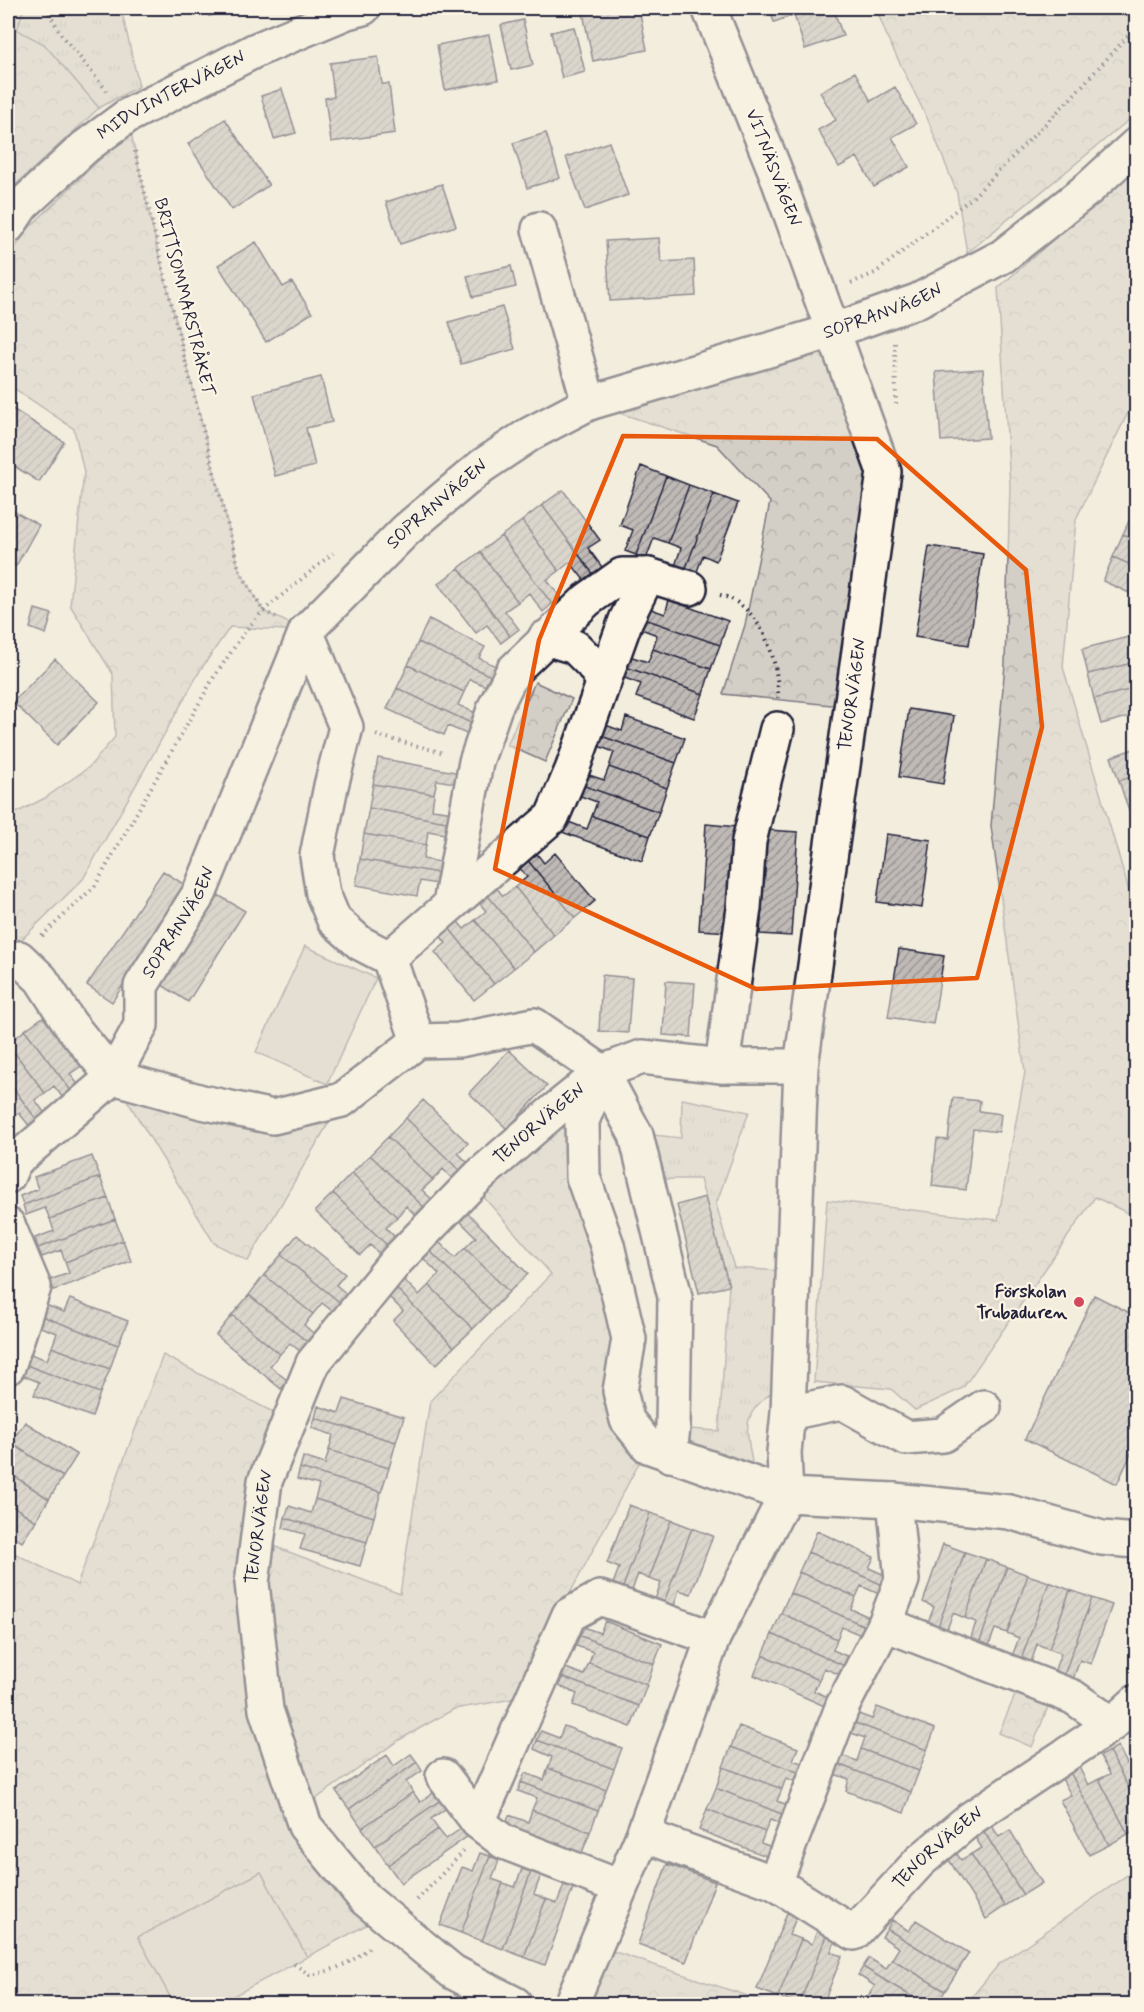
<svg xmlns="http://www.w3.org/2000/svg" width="1144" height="2012" viewBox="0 0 1144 2012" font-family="Mynerve,sans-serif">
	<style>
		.grass { fill: url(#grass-tufts); stroke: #7b7880; stroke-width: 1.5 }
		.forest { fill: url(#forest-crowns); stroke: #7b7880; stroke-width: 1.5 }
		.garden { fill: #d4cfc6; stroke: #7b7880; stroke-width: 1.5 }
		.building { fill: url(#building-hatch); stroke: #22223b; stroke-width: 1.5 }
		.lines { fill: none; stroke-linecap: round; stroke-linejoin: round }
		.minor-casing { stroke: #22223b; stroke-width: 38 }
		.path { stroke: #22223b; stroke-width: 4; stroke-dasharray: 1.5 4.5; stroke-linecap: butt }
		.minor { stroke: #fcf5e5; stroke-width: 33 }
		.marked { fill: none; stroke: #e8590c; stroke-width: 4.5; stroke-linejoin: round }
		.poi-dot { fill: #d1495b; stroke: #fcf5e5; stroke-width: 2 }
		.labels { text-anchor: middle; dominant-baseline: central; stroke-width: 4.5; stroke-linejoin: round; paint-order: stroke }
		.street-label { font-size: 18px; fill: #22223b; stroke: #fcf5e5 }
		.poi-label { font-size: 18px; font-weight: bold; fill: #22223b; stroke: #fcf5e5; text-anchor: end }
	</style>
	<defs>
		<pattern id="grass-tufts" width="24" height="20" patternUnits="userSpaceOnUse" patternTransform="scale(1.5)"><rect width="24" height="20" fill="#d4cfc6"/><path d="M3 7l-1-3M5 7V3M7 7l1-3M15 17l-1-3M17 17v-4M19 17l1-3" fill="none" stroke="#b6b1ab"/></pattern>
		<pattern id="forest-crowns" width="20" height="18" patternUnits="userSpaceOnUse" patternTransform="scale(1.5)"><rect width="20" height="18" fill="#d4cfc6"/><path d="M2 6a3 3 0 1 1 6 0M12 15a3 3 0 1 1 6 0" fill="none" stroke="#b6b1ab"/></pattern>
		<pattern id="building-hatch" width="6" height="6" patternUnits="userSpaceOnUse" patternTransform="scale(1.5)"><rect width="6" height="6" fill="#bfbab6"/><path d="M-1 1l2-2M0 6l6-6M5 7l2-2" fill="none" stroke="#9b9795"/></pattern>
	</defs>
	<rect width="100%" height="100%" fill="#f3edde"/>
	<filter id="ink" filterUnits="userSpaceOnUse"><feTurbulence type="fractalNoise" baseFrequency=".0167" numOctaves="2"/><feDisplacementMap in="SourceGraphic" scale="12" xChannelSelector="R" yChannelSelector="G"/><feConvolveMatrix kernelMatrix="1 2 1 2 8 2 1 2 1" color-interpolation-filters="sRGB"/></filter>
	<g filter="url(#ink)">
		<path class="grass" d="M8,8H112L123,17L139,86L99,108L44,44L8,26Z
			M682,1099L749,1112L716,1204L734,1268L781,1271L773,1383L770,1394C740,1416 747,1431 752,1462L746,1466L687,1443L688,1429L719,1431L729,1286L700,1179H662L654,1135L681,1138Z"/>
		<path class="forest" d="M8,8H24L17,30L44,44L99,108L8,192Z
			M876,8H1136V114L967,253L957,193L928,120L888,39Z
			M127,116L157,247L239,569L263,611L306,631L230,627L201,669L83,879L8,953V817L45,798L89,767L115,737L113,674L70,605L84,472L74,429L8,384V258L28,229L104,155Z
			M1136,167V396L1076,519L1063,667L1132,901L1136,903V1217L1095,1197L963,1388L915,1410L891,1389L814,1382L827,1200L998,1220L1025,1072L991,826L1005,664L1010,485L998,288Z
			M833,331L884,472L851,707L723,694L745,625L770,502L717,445L589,403Z
			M535,682L572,699L545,762L507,745Z
			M113,1077L202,1102L342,1100L248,1261L214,1243Z
			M556,1109L582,1121L607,1245L620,1391L648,1446L559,1614L524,1697L454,1709L399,1740L289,1818L370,1923L307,1957L261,1872L138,1937L174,2004H8V1550L77,1585L163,1355L290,1421L257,1540L400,1594L430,1401L551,1274L481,1194Z
			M1016,1693L1048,1707L1032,1747L999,1733Z
			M1136,1869V2004H966L999,1964Z
			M609,1950L772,2004H583Z"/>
		<path class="garden" d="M305,946L376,978L327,1084L256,1052Z
			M261,1872L307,1957L218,2004H174L138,1937Z"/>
		<path class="building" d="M207,8H242L209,16Z
			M609,8H639L647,50L593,61L583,13Z
			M769,8H833L843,36L805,49L794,15L774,22Z
			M523,20L533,65L511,70L501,25Z
			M574,27L585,72L562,78L551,32Z
			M489,35L498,80L445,90L437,45Z
			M378,57L382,84H389L395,133L331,142L325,98L334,97L330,63Z
			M855,72L871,101L895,87L916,124L892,137L909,167L874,187L857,157L839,167L818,130L836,120L820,92Z
			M282,89L296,133L274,139L261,96Z
			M225,119L269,185L232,210L188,144Z
			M546,133L560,178L527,188L513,143Z
			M609,142L628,195L585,210L566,157Z
			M442,184L456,226L400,244L386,202Z
			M659,238L661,262L694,260L696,296L610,301L606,241Z
			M256,242L283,287L292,282L312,313L266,342L218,265Z
			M511,266L516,287L473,297L467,276Z
			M502,307L515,349L461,364L449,322Z
			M983,369L988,438L941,441L936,372Z
			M321,377L332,422L306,428L315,466L275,476L254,394Z
			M8,406L64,442L39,482L8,462Z
			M641,466L666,476L636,555L625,551L633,530L620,525Z
			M666,476L689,485L668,543L654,538L646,559L636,555Z
			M689,485L714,494L684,573L674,569L681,548L668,543Z
			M563,490L600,540L588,548L602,567L593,574L542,505Z
			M714,494L738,503L716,561L703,555L695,577L684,573Z
			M542,505L593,574L584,580L570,562L559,571L522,521Z
			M8,508L39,525L16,566L8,562Z
			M1134,510L1136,511V539L1123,534Z
			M522,521L559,571L547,580L561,598L552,604L501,536Z
			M1123,534L1136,539V567L1113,557Z
			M501,536L552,604L543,612L529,593L518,602L480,552Z
			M929,546L983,554L969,645L915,637Z
			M480,552L518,602L505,611L519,629L510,636L459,568Z
			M1113,557L1136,567V596L1103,581Z
			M459,568L510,636L501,643L487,625L476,633L438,584Z
			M669,600L728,621L720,645L639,617L643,606L665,614Z
			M35,609L52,614L46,634L30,628Z
			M639,617L720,645L711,669L653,649L657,635L636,627Z
			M429,619L485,647L479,658L500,668L495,678L418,642Z
			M1136,635V662L1088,674L1082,649Z
			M418,642L495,678L490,688L470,679L464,692L408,665Z
			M653,649L711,669L703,694L623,666L626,655L648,662Z
			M55,659L99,702L57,745L13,702Z
			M1136,662V688L1094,699L1088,674Z
			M408,665L464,692L458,705L478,714L473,724L397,688Z
			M623,666L703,694L694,718L636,697L641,684L619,676Z
			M397,688L473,724L469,735L448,726L444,735L387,709Z
			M1136,688V715L1101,724L1094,699Z
			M909,709L954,716L943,784L899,777Z
			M626,717L685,738L676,763L596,734L600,723L622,731Z
			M596,734L676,763L667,788L609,767L614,752L593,744Z
			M1136,748V775L1119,781L1111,757Z
			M378,758L461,773L459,784L437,780L434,794L373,784Z
			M609,767L667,788L659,812L579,784L583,773L604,780Z
			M1136,775V802L1127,805L1119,781Z
			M373,784L434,794L432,809L454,812L452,823L369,808Z
			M579,784L659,812L650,836L592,816L597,802L575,794Z
			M1136,802V829L1135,830L1127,805Z
			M369,808L452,823L450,835L428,831L426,845L364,834Z
			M592,816L650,836L642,861L562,832L566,821L587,829Z
			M706,824L737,827L730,932L699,930Z
			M767,830L798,832L791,936L760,934Z
			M364,834L426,845L423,859L446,863L444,874L360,859Z
			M886,834L931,840L922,908L877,902Z
			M530,845L544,863L555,853L595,901L575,918L521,852Z
			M521,852L575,918L554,935L515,887L527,877L512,859Z
			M360,859L444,874L442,885L420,881L417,896L356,885Z
			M163,871L188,887L112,1002L87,985Z
			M489,878L503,896L515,887L554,935L534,952L480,886Z
			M480,886L534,952L514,968L475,920L486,911L471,893Z
			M218,895L245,911L188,1002L162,985Z
			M449,911L464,929L475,920L514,968L494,984L441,918Z
			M441,918L494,984L474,1000L435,952L446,943L432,926Z
			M899,949L944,956L933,1024L888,1017Z
			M602,975L632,978L628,1033L599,1031Z
			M666,981L695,983L691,1037L663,1035Z
			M43,1017L81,1066L70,1074L82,1090L75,1096L25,1030Z
			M25,1030L75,1096L66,1102L54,1086L45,1093L8,1044Z
			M8,1044L45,1093L35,1100L47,1116L39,1123L8,1081Z
			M509,1050L547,1086L507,1129L469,1093Z
			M8,1081L39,1123L31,1128L19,1113L9,1120L8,1118Z
			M953,1098L980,1101L979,1111L1001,1114L999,1132L973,1129L966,1190L932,1186L937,1139L948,1140Z
			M423,1100L468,1143L458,1153L474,1169L466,1177L406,1118Z
			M406,1118L466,1177L458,1185L443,1169L433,1180L388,1137Z
			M388,1137L433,1180L422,1190L439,1206L431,1214L370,1155Z
			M370,1155L431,1214L423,1222L406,1206L397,1217L352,1173Z
			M92,1156L100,1177L23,1205L20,1196L38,1189L34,1177Z
			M352,1173L397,1217L386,1228L402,1244L394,1252L333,1193Z
			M100,1177L108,1198L50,1219L45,1208L26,1215L23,1205Z
			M333,1193L394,1252L386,1260L370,1245L360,1255L315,1211Z
			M705,1197L729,1286L699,1293L677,1205Z
			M108,1198L115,1219L38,1248L35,1238L54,1231L50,1219Z
			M468,1213L528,1274L509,1292L465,1248L476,1237L460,1221Z
			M115,1219L123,1240L65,1262L61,1250L42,1257L38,1248Z
			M297,1235L345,1274L336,1285L354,1300L347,1308L281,1255Z
			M123,1240L131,1261L54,1290L50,1280L69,1273L65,1262Z
			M439,1242L455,1258L465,1248L509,1292L491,1311L430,1251Z
			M430,1251L491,1311L473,1329L429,1285L439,1274L423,1258Z
			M281,1255L347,1308L340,1317L322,1303L313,1314L264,1275Z
			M264,1275L313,1314L304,1325L321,1340L315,1348L249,1295Z
			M403,1279L419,1295L429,1285L473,1329L454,1347L395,1287Z
			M395,1287L454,1347L436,1365L393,1321L403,1311L387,1295Z
			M249,1295L315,1348L307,1357L290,1343L280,1354L232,1315Z
			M1094,1295L1136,1316V1443L1117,1484L1025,1439Z
			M70,1299L128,1321L118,1345L39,1315L43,1304L64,1312Z
			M39,1315L118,1345L110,1369L52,1347L57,1333L35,1325Z
			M232,1315L280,1354L270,1366L288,1381L281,1389L216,1335Z
			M52,1347L110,1369L100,1393L21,1363L25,1352L47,1360Z
			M21,1363L100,1393L92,1417L34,1395L39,1382L17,1373Z
			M344,1399L404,1417L396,1442L315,1418L318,1406L339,1413Z
			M315,1418L396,1442L389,1468L329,1450L333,1435L312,1428Z
			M25,1422L77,1455L63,1477L8,1441V1428L17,1434Z
			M8,1441L63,1477L49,1499L8,1472Z
			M329,1450L389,1468L381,1492L300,1468L303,1457L325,1464Z
			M300,1468L381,1492L374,1517L315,1499L319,1485L297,1479Z
			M8,1472L49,1499L36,1521L8,1503Z
			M315,1499L374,1517L367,1542L285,1518L289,1506L311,1513Z
			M8,1503L36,1521L22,1542L8,1533Z
			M629,1505L650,1513L622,1590L612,1586L619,1568L607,1563Z
			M650,1513L671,1520L649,1579L638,1574L631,1593L622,1590Z
			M285,1518L367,1542L360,1566L300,1549L305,1534L283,1528Z
			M671,1520L692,1528L663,1605L654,1602L661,1583L649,1579Z
			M692,1528L713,1536L691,1594L679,1590L673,1609L663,1605Z
			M817,1531L874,1557L869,1568L887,1576L883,1585L808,1552Z
			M943,1544L965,1552L937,1629L927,1625L934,1607L923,1602Z
			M808,1552L883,1585L879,1594L861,1586L856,1597L799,1572Z
			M965,1552L986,1559L965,1618L953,1613L946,1632L937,1629Z
			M986,1559L1007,1567L979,1644L970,1641L976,1622L965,1618Z
			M1007,1567L1028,1575L1007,1633L995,1629L988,1648L979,1644Z
			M799,1572L856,1597L851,1609L869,1617L865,1626L790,1593Z
			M1028,1575L1049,1582L1021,1660L1012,1656L1019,1638L1007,1633Z
			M1049,1582L1070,1590L1049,1649L1037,1644L1031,1663L1021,1660Z
			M1070,1590L1092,1598L1064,1675L1054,1672L1061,1653L1049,1649Z
			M790,1593L865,1626L861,1635L842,1627L837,1639L781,1613Z
			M1092,1598L1112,1605L1091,1664L1080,1660L1073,1679L1064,1675Z
			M781,1613L837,1639L833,1650L851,1658L847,1667L772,1634Z
			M605,1621L662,1644L654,1664L578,1635L581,1626L600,1633Z
			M772,1634L847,1667L843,1676L824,1668L819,1680L763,1655Z
			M578,1635L654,1664L647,1685L589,1663L593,1652L574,1645Z
			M763,1655L819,1680L814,1691L833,1699L829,1708L754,1675Z
			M589,1663L647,1685L639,1706L562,1677L566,1668L584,1675Z
			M562,1677L639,1706L631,1727L573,1705L577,1694L559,1686Z
			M877,1707L935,1729L927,1750L850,1721L853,1712L872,1719Z
			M850,1721L927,1750L919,1771L861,1749L865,1738L846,1731Z
			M564,1726L622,1748L614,1769L537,1740L541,1731L559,1738Z
			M739,1726L798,1748L793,1760L812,1767L808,1776L731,1747Z
			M537,1740L614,1769L606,1790L548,1768L552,1757L534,1749Z
			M1118,1746L1127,1764L1136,1759V1802L1109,1751Z
			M731,1747L808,1776L805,1785L786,1778L782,1789L723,1767Z
			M861,1749L919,1771L911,1792L835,1763L838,1754L857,1761Z
			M1109,1751L1136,1802V1830L1128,1834L1099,1779L1110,1774L1100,1756Z
			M411,1754L417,1762L349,1809L336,1791L387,1755L394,1766Z
			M417,1762L422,1771L406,1782L413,1792L362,1828L349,1809Z
			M835,1763L911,1792L904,1813L846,1791L849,1779L831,1773Z
			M723,1767L782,1789L777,1801L796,1808L792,1818L716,1788Z
			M1079,1767L1088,1785L1099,1779L1128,1834L1109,1845L1070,1772Z
			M548,1768L606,1790L598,1811L521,1782L525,1773L544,1780Z
			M1070,1772L1109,1845L1089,1855L1060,1800L1071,1795L1061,1777Z
			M521,1782L598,1811L590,1832L532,1810L537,1798L518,1791Z
			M716,1788L792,1818L789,1827L770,1820L765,1832L707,1809Z
			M436,1791L442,1799L375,1846L362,1828L413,1792L420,1802Z
			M442,1799L448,1807L431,1819L438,1829L388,1865L375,1846Z
			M707,1809L765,1832L761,1843L780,1850L776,1860L699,1830Z
			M532,1810L590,1832L582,1853L506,1824L509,1815L528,1822Z
			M988,1820L999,1837L1010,1830L1042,1883L1023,1895L980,1825Z
			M980,1825L1023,1895L1005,1906L971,1854L982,1848L971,1831Z
			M462,1828L468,1836L401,1883L388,1865L438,1829L446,1839Z
			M950,1844L961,1860L971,1854L1005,1906L986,1919L942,1849Z
			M480,1853L490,1856L461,1933L440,1925L462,1867L473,1871Z
			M490,1856L499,1860L492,1879L503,1883L482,1941L461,1933Z
			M667,1864L715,1882L686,1962L638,1944Z
			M522,1869L531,1872L503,1949L482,1941L503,1883L515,1887Z
			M531,1872L541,1875L534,1894L546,1899L524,1957L503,1949Z
			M564,1885L573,1888L545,1965L524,1957L546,1899L557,1903Z
			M787,1913L797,1916L789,1935L801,1939L778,1997L757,1989Z
			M892,1920L909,1931L916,1920L969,1953L957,1972L887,1929Z
			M819,1926L829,1929L799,2004L778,1997L801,1939L812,1944Z
			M829,1929L838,1933L831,1952L842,1956L823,2004H799Z
			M887,1929L957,1972L945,1991L892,1959L899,1948L882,1937Z
			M869,1958L886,1969L892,1959L945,1991L937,2004H924L863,1967Z
			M863,1967L924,2004H882L868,1996L875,1986L858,1975Z"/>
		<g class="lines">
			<defs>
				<g id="minor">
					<path id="s1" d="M8,226L22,205L85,147L127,116L256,50L347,12L363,8"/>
					<path id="s2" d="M589,403L833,331L917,301L1003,256L1089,188L1136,145"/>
					<path d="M306,631L346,727L331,786L317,856L323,894L334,920L360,943L389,958L552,817L572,770L626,620L648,575"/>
					<path d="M545,638L575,647L592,664L604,682"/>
					<path d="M450,904L476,762L495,707L513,671L587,600L622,575H648L690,588"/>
					<path d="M19,958L41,979L70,1024L113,1077L202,1102L273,1117L342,1100L418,1041L459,1040L534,1025L602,1072"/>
					<path d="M389,958L418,1041"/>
					<path d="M722,1066L744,908L749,841L777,729"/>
					<path d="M601,1075L582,1121L583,1177L607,1245L629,1339L620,1391L627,1420L648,1446L786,1495L894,1500L1009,1512L1102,1538L1136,1541"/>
					<path id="s3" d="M8,1176L14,1162L113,1077L141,1025V986L200,892L306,631L406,530L482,466L530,434L589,403L539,229"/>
					<path d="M8,1225L34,1287L8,1367"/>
					<path d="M788,1413L842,1402L906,1438L943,1435L984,1407"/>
					<path d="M670,1455L673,1427L675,1297L636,1135L602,1072L642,1057L722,1066H801"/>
					<path d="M1112,1724L1136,1702"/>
					<path d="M443,1776L478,1822"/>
					<path d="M643,1835L775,1883L843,1705L885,1624L902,1580L894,1500"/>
					<path id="s4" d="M775,1883L854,1933L920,1861L970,1819L1112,1724L1073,1697L885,1624"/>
					<path d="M620,1887L504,1842L478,1822L569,1615L600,1598L713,1638"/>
					<path id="s5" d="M515,2004L453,1972L365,1899L305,1826L266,1710L252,1583L265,1481L313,1363L397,1260L479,1176L556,1109L602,1072"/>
					<path id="s6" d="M571,2004L643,1835L713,1638L786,1495L784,1452L788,1413L801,1066L884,472L774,168L709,8"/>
				</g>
			</defs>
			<use href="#minor" class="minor-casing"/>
			<path class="path" d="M46,8L61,34L107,91
				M135,151L183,352L239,569L263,611L276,617
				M851,283L875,273L973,197L1069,100L1136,27
				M895,343L896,404
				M720,595C761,605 779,660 778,698
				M376,735L444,753
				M42,936L95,886L214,677L246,630L263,611L333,553
				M417,1900L464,1851
				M294,1964L310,1975C334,1971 354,1962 372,1945"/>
			<use href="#minor" class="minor"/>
		</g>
	</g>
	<path d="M0 0H1144V2012H0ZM623,436L877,439L1026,570L1042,727L977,978L756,989L495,869L539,640Z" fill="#f3edde" fill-opacity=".55" fill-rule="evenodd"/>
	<path class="marked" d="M623,436L877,439L1026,570L1042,727L977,978L756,989L495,869L539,640Z"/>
	<circle class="poi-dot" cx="1079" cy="1302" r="6"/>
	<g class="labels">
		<g class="street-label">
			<text stroke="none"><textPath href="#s1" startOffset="212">MIDVINTERVÄGEN</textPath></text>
			<text transform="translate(773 168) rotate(69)">VITNÄSVÄGEN</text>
			<text transform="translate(184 297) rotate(76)">BRITTSOMMARSTRÅKET</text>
			<text stroke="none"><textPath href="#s2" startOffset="308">SOPRANVÄGEN</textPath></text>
			<text stroke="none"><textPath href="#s3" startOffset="819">SOPRANVÄGEN</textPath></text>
			<text stroke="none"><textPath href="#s6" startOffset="1358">TENORVÄGEN</textPath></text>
			<text stroke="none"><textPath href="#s3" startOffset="318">SOPRANVÄGEN</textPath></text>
			<text stroke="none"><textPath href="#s5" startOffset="1089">TENORVÄGEN</textPath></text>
			<text stroke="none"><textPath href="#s5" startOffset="585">TENORVÄGEN</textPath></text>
			<text stroke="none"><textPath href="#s4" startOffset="213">TENORVÄGEN</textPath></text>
		</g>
		<g class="poi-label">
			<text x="1067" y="1292">Förskolan<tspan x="1067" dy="21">Trubaduren</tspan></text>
		</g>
	</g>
	<rect width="1144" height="2012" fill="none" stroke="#fcf5e5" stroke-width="30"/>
	<rect x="15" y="15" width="1114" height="1982" fill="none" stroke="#22223b" stroke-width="2" filter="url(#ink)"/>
</svg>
